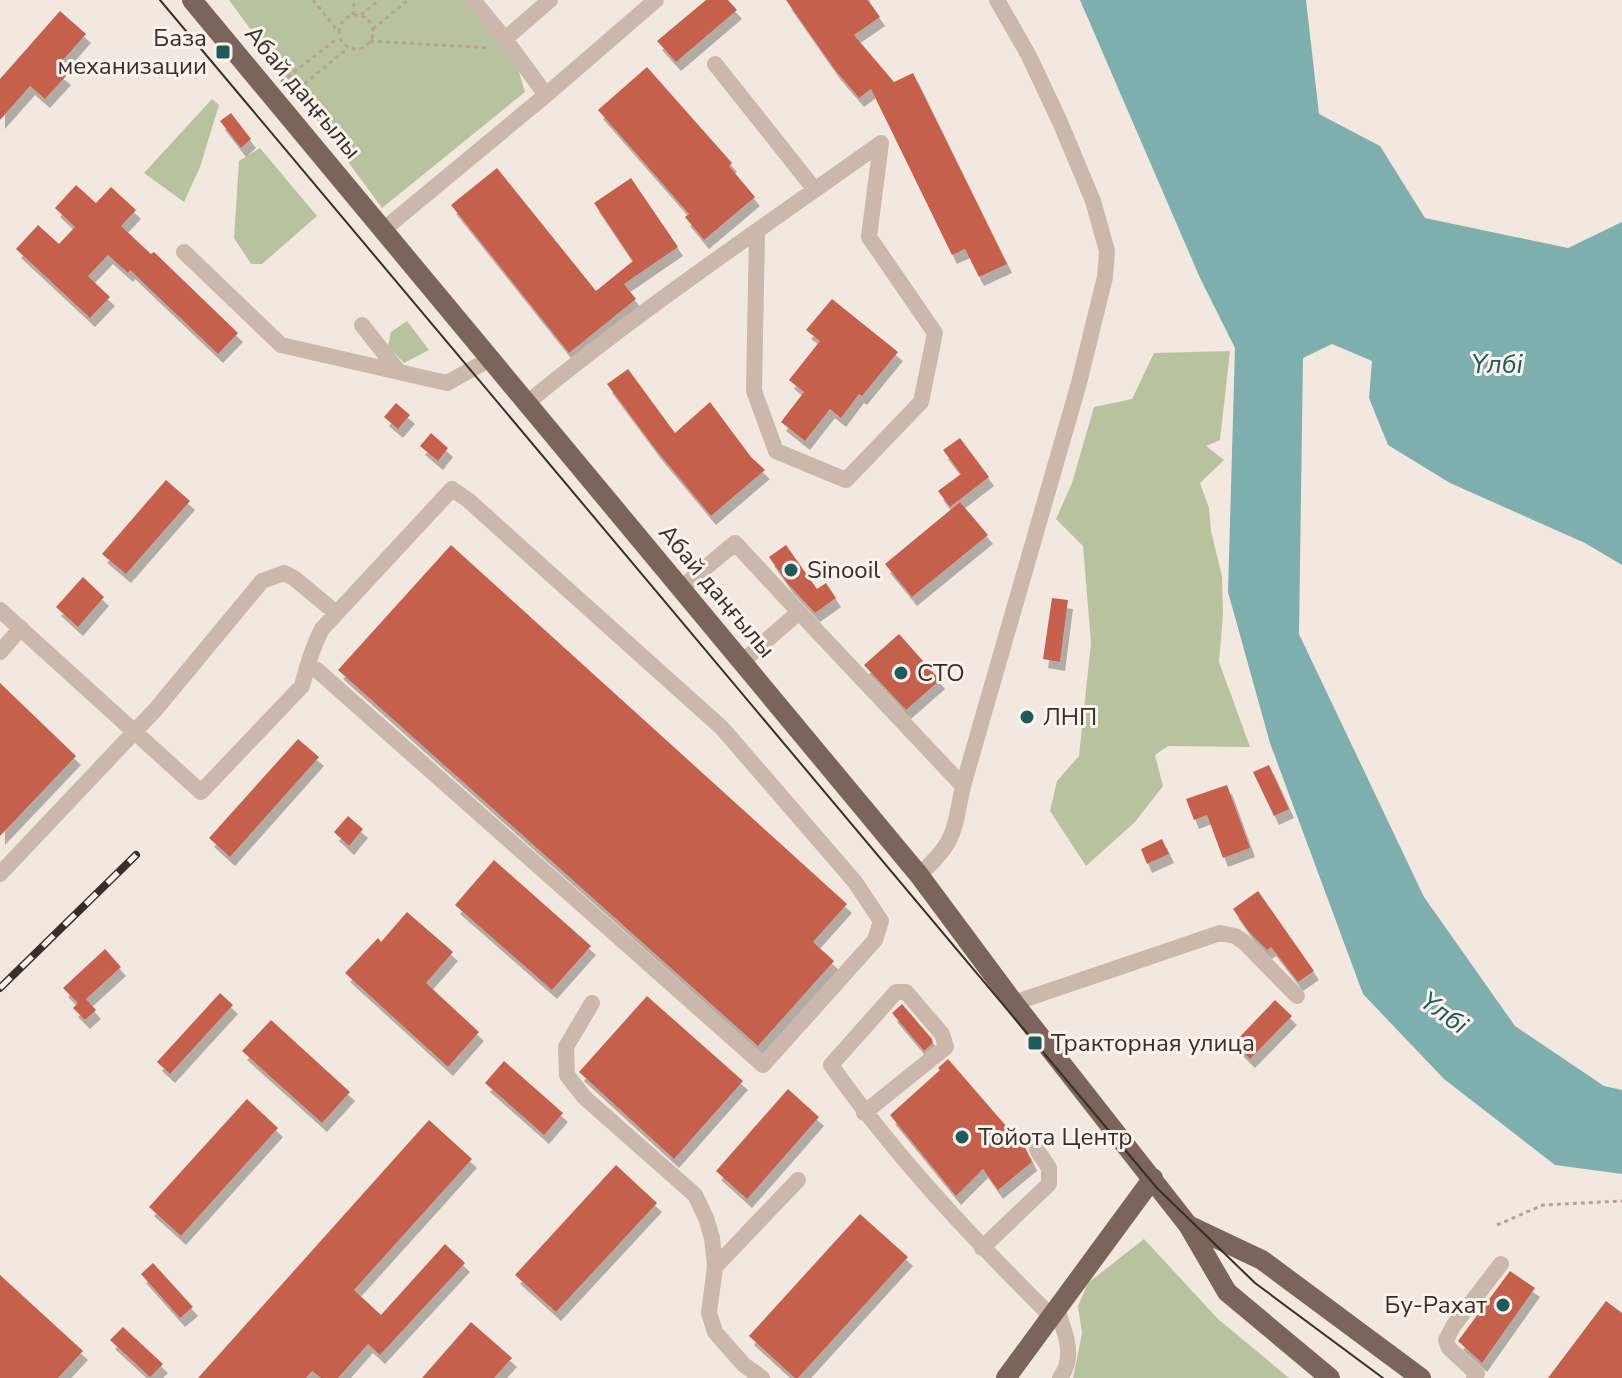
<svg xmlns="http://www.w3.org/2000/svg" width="1622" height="1378" viewBox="0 0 1622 1378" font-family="'Nunito Sans',sans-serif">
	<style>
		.green { fill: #b8c29f }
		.water { fill: #7eafae }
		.building { fill: #c4614c; filter: url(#shadow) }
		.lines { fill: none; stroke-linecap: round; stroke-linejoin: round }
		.path { stroke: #b7a195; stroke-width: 3; stroke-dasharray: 4 4; stroke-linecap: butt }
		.minor { stroke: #cbb7ab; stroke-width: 16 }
		.major { stroke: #7a645b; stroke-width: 20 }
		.tram { stroke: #392e2a; stroke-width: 2 }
		.rail-casing { stroke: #392e2a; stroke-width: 8 }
		.rail { stroke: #faf2ec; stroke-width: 5; stroke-dasharray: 15; stroke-linecap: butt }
		.poi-dot { fill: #205a5a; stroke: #faf2ec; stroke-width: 3 }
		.labels { text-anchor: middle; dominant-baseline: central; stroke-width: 6; stroke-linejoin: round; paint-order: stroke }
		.poi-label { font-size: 24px; fill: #392e2a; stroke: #faf2ec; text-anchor: start }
		.street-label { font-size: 24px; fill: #392e2a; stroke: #faf2ec }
		.water-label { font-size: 26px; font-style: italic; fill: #205a5a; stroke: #faf2ec }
	</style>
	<defs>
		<filter id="shadow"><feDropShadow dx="5" dy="9" stdDeviation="0" flood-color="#0004"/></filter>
	</defs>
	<rect width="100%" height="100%" fill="#f3e8df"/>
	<path class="green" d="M229,0H473L512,49L525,92L382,208Z
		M212,99L219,105L200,167L184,202L144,173Z
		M260,148L317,216L262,264H251L234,238L239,161Z
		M407,321L429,350L404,363L388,346L391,332Z
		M1230,351L1220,440L1206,446L1224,460L1200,483L1209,508L1211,531L1222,576L1223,615L1219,662L1250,747L1168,746L1155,755L1163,786L1135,822L1086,866L1050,811L1057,781L1079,756L1091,643L1083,546L1056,519L1072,483L1094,407L1132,399L1154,353Z
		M1144,1239L1218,1319L1289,1378H1073L1082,1333L1078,1306L1088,1283Z"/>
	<path class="water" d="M1080,0H1306L1319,114L1380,146L1425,218L1568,248L1622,222V565L1585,543L1450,483L1388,445L1369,398L1372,361L1332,344L1303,358L1299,634L1424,897L1515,1026L1604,1086L1622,1090V1174L1555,1165L1444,1079L1363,994L1270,743L1228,592L1235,348L1200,278Z"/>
	<path class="building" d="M706,0H728L737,10L676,62L657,41Z
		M786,0H868L880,17L854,35L894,82L913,73L1007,264L979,277L965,249L952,255L871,89L859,98L835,70Z
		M60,11L86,34L56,68L66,76L45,99L30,86L0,120V79Z
		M647,67L732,163L729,166L755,197L704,240L685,217L689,214L598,110Z
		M231,113L251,139L241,148L220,121Z
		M497,168L596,291L633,261L594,203L631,178L678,247L624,284L636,299L569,353L451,205Z
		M76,185L96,203L111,187L136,210L121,226L151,254L154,252L238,333L218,354L130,270L128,273L108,255L88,276L110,297L90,318L16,249L38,225L59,244L75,227L55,208Z
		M832,299L898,352L862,396L859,394L841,418L830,409L805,441L781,422L804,392L789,380L820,341L806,330Z
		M628,369L675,433L710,402L751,457L765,470L711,516L656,450L607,384Z
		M396,403L410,415L398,429L384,417Z
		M431,433L448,448L438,461L420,446Z
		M960,438L989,477L950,507L938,491L961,474L943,450Z
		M166,480L190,501L126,574L102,554Z
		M960,502L988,535L912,597L885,564Z
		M451,545L847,904L813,942L834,961L758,1046L338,670Z
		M786,545L817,589L826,583L836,598L815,613L788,584L769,557Z
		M83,577L104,597L78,627L56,607Z
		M1052,598L1068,600L1060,662L1043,659Z
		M899,634L940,680L906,710L864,665Z
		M0,683L76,756L0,836Z
		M298,739L319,757L230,857L209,838Z
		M1269,765L1289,809L1274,816L1253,772Z
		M1227,785L1250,848L1223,858L1207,815L1194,820L1186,799Z
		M348,816L363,829L349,846L334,832Z
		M1162,839L1169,854L1147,864L1141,849Z
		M494,860L591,946L552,990L455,905Z
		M1258,891L1314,971L1298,982L1271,947L1267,950L1249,932L1233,909Z
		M407,912L453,952L426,983L479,1032L448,1067L345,973L378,938L381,942Z
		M105,949L121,967L86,999L96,1010L85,1020L73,1008L78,1003L63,988Z
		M220,993L233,1005L170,1074L157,1062Z
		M647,996L743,1081L674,1159L579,1072Z
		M1275,1000L1292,1016L1250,1059L1234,1043Z
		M902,1004L932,1039L933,1043L924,1051L892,1013Z
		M271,1020L350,1092L322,1123L242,1051Z
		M948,1059L1026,1149L1032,1162L998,1190L983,1169L956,1196L890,1115L940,1070L938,1068Z
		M504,1061L563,1113L544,1135L485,1083Z
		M788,1089L819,1117L747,1199L716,1171Z
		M247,1099L278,1128L181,1236L149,1207Z
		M429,1120L472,1159L354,1290L381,1315L445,1244L465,1263L380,1355L368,1344L338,1378H321L312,1371L306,1378H198Z
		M616,1165L657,1203L556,1312L515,1275Z
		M860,1214L908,1257L798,1378H795L749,1336Z
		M153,1263L193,1307L180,1318L141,1274Z
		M1510,1271L1535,1288L1482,1363L1458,1341Z
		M0,1275L83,1351L58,1378H0Z
		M1606,1301L1622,1313V1378H1548Z
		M471,1322L512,1358L494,1378H422Z
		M123,1327L163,1364L150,1377L110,1340Z"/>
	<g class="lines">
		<path class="path" d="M313,0L338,31
			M339 32a17 17 0 1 1 34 0a17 17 0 1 1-34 0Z
			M353,15L354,0
			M361,15L379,0
			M373,29L408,0
			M370,41L490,48
			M281,82L338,38
			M292,94L348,48
			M1497,1225L1543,1205L1622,1201"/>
		<path class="minor" d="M473,0L505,39
			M715,64L815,190
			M546,95L505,39L550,0
			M383,230L546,95L656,0
			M184,252L281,345L447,383L490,359
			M362,325L399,372
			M527,403C640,310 762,228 881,143L869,237L935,333L921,402L846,480L776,451L754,391L757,232
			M681,588L735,543L799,612
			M0,610L201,792L302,686C307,666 312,648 322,629L452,489L468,500L722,728L855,882L881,921L875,940L763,1065L317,670L307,667
			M0,652L21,628
			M742,662L799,612L963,786
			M0,874L156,709L262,581L284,573L294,578L336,613
			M919,875C956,841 953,834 963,786L1079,383L1105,277L1107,251L1093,201L1060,122L1029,56L997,0
			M592,1003L566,1047L567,1075L584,1097L695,1195L706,1218L712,1238L715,1267L709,1313L715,1332L744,1365L762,1378
			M1014,1003L1220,933L1235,936L1244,942L1297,996
			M864,1113L946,1047L942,1034L906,992H896L831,1065C895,1156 972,1238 1052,1317
			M982,1248L1049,1184V1168L1037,1150
			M715,1267L798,1180
			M1057,1310C1065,1332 1076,1357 1060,1378
			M1474,1378L1477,1374L1449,1348L1446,1340L1454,1325L1501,1264"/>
		<path class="major" d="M192,0L919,875L1014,1003L1188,1225L1227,1292L1330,1378
			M1188,1225L1262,1260L1421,1378
			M1006,1378L1153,1178"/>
		<path class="tram" d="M160,0L1157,1188L1255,1283L1383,1378"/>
		<defs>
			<path id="rail" d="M0,988L136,855"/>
		</defs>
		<use href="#rail" class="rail-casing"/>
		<use href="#rail" class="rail"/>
	</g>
	<g class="poi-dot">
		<rect x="215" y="44" width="16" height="16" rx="4"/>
		<circle cx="791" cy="570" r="8"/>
		<circle cx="901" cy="673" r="8"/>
		<circle cx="1027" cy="717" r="8"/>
		<rect x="1027" y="1035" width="16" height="16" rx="4"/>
		<circle cx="962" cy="1137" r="8"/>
		<circle cx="1503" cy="1305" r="8"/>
	</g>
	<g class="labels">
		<g class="poi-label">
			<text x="207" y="38" text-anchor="end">База<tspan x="207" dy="28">механизации</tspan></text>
			<text x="807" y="570">Sinooil</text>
			<text x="917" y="673">СТО</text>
			<text x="1043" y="717">ЛНП</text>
			<text x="1051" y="1043">Тракторная улица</text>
			<text x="978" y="1137">Тойота Центр</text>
			<text x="1487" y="1305" text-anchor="end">Бу-Рахат</text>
		</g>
		<g class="street-label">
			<text transform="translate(303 92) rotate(50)">Абай даңғылы</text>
			<text transform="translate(717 591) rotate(50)">Абай даңғылы</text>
		</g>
		<g class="water-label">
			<text x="1497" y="364">Үлбі</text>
			<text transform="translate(1444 1013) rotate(36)">Үлбі</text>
		</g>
	</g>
</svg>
